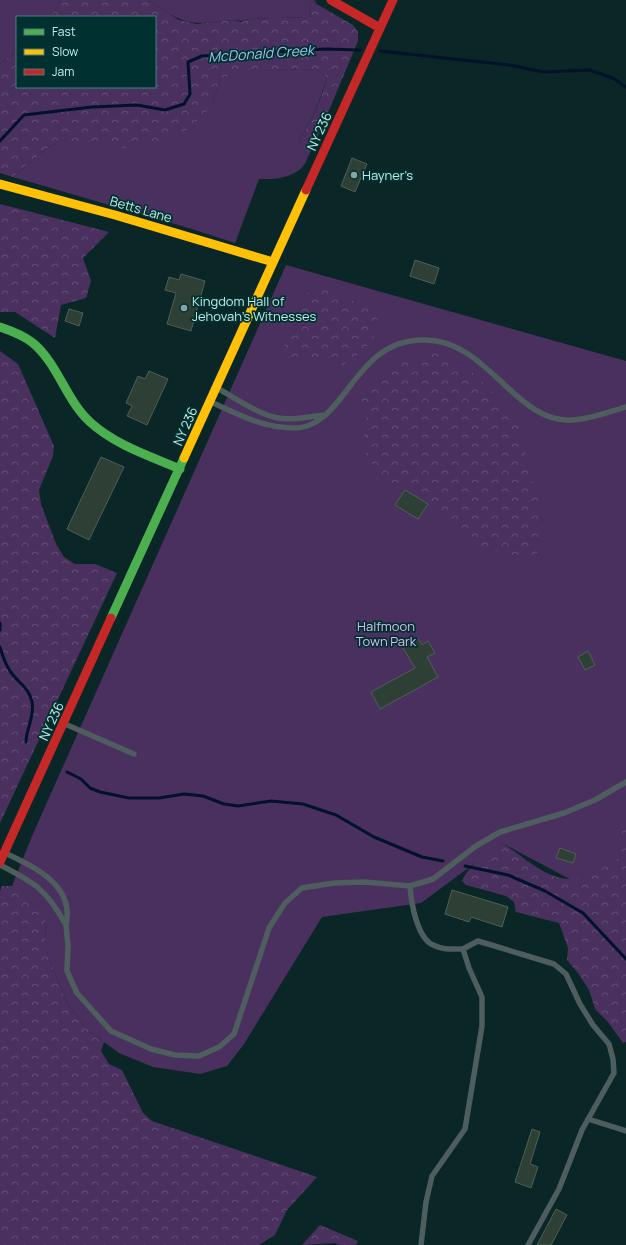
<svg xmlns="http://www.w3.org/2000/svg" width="626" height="1245" viewBox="0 0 626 1245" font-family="Manrope,sans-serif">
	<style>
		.green { fill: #49305f }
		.forest { fill: url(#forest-crowns) }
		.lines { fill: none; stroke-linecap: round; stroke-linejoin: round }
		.stream { stroke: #01122a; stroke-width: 3 }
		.building { fill: #2e3f35; stroke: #4e6055 }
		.lane { stroke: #4e5d5d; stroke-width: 5.5 }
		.fast { stroke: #4caf50; stroke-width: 9 }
		.slow { stroke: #ffc107; stroke-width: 9 }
		.jam { stroke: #c62828; stroke-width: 9 }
		.poi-dot { fill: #82a6a4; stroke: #003130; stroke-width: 1.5 }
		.labels { text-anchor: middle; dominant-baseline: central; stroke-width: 3.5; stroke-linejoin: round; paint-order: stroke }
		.street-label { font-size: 13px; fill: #c2ebe8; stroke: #003130 }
		.poi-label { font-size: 13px; fill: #c2ebe8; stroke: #003130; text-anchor: start }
		.park-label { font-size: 13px; fill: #dabdee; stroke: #003130 }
		.water-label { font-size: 14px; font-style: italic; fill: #9ec5f0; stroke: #003130 }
	</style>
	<defs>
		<pattern id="forest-crowns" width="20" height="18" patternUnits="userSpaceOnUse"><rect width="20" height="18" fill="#49305f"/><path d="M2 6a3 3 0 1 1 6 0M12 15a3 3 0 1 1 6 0" fill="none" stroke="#624e76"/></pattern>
	</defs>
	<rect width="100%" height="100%" fill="#0b2626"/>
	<path class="green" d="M0,0H61L50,17H17V51L0,64Z
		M148,0H314L317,3L313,2L309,7L311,17L249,19C241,22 238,20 231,20C188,26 184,24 148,0Z
		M316,69L327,77C320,99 313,121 299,139L308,157C302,177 277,180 259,179L235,243L192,229L13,177L46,149L61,140L82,142L211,107L221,79C251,68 285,70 316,69Z
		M286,265L626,361V909L502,843L421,903L322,917L244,1044L227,1066L200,1074L153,1067L119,1053L90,1032L68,1005L46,951L45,917L12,886L32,836Z"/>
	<path class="forest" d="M61,0H148L179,20L197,24L233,20L241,22L249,19L311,17L309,7L313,2L353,25L358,32V41L320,132L308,157L299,139C313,121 321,99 327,77L316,69L272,70L231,76L221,79L211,107L181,136L123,148L61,140L46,149L13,177L0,173V64L17,51V87H155V17H50Z
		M0,204L109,232L83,258L91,281L86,298L61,305L55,338L15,312H0Z
		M313,288H321L371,308L378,313C377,346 364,348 340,368C323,359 314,353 296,360L282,352L304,296Z
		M0,351L18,364L54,446L53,456L39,490L41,504L56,544L64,557L75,564H95L117,573L0,823Z
		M433,353L454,360L470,370L517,416L532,480L541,502L543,543L536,554L524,556L509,555L477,547L463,536L450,521L438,514L430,502L406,486L399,488L384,483L366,454L364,438L367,413L361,399L382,370L402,360Z
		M626,819V1042L623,1043L608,1022L595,1009L589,990L578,973L567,960L568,948L559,923L516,912L514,902L506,896L466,885L462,881C471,862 486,854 502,843C535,864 560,895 600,869C605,866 613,866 616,861C624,848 619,832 626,819Z
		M2,886H12L30,894L45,917L46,951L68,1005L90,1032L104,1042L101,1051L109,1064L122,1070L143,1113L152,1121L317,1177L287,1210L275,1235L259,1245H0V891Z
		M320,1225L358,1241L356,1245H340L335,1243L302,1245Z"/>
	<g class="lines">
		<path class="stream" d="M380,51L509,65L544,72L589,70L613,78L626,87
			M0,141L24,115L92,107L137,105L165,110L184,104L190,94L188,62L202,56L326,49L360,50
			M0,623V630
			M0,647C3,658 6,667 13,675C21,685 29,688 32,702C35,716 26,729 26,742
			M67,772L81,779L90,788L100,792L129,798H159L184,794L203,796L224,804L238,806L271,801L303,804L336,815L374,837L422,857L443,861
			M465,866L508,875L545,891L583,913L626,959"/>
	</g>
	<path class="building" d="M352,158L367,164L355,192L341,186Z
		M415,260L439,268L434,284L410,276Z
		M181,274L205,281L191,331L167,324L176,293L165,290L169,277L179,280Z
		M69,309L83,313L79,326L65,321Z
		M149,371L168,379L147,425L127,416L132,406L126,403L138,376L145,379Z
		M101,457L124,467L89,540L67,529Z
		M405,490L428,504L418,519L395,505Z
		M418,639L422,645L428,641L435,653L427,657L438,677L380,709L371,692L415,668L403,648Z
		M588,651L595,665L585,670L578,657Z
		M560,848L576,854L573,863L556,858Z
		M452,890L508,907L502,927L471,917L469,922L445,914Z
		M532,1129L540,1132L530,1164L538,1167L531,1188L515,1182Z
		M556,1209L567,1215L551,1245H537Z"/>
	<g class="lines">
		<path class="lane" d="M217,388C234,397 259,415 278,418C294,421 309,416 325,415
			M211,402C238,414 263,428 294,428C347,428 353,337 426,340C489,341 515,424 573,420C591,419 609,412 626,407
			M65,724L134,754
			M0,865C35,883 46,889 66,925C75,885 34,867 5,853
			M410,886C411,902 417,938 433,945C443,950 452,949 463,949
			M66,925L68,946L67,971L77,993L111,1031L151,1049L175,1055L199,1056L219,1047L234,1034L269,928L285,903L302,888L334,883L364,882L410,886L433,879L476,846L500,832L564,813L595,800L626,782
			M588,1119L626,1131
			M421,1245L426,1202L432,1176L465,1129L482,1026V997L469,968L463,949L478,941L554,964L566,974L580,1004L593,1025L609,1044L613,1059L614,1073L582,1130L559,1189L528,1245"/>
		<path class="fast" d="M0,327C12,331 23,335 33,343C58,364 66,400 90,422C115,445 150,456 180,469
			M111,618L184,458"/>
		<path class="slow" d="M0,184L115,215L273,262
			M184,458L306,190"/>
		<path class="jam" d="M331,0L380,28
			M306,190L393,0
			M0,862L111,618"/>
	</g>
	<g class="poi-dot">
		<circle cx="354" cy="175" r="4"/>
		<circle cx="184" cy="308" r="4"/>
	</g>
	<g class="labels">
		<g class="street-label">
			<text transform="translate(319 131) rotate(-65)">NY 236</text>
			<text transform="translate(141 209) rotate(16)">Betts Lane</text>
			<text transform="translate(185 426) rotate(-66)">NY 236</text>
			<text transform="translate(51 721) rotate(-65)">NY 236</text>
		</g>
		<g class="poi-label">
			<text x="362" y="175">Hayner's</text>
			<text x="192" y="301">Kingdom Hall of<tspan x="192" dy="15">Jehovah’s Witnesses</tspan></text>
		</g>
		<g class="park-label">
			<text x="386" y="626">Halfmoon<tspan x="386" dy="15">Town Park</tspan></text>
		</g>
		<g class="water-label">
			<text transform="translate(261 53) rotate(-4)">McDonald Creek</text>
		</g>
	</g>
	<rect x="16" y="16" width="140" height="72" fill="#003130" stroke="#4e7b7a"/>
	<rect x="24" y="29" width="20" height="6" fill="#4caf50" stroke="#4e7b7a"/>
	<text x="52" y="36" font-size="12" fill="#c2ebe8">Fast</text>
	<rect x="24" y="49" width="20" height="6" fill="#ffc107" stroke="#4e7b7a"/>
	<text x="52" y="56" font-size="12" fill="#c2ebe8">Slow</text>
	<rect x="24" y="69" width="20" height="6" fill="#c62828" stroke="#4e7b7a"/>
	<text x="52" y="76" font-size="12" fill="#c2ebe8">Jam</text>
</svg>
